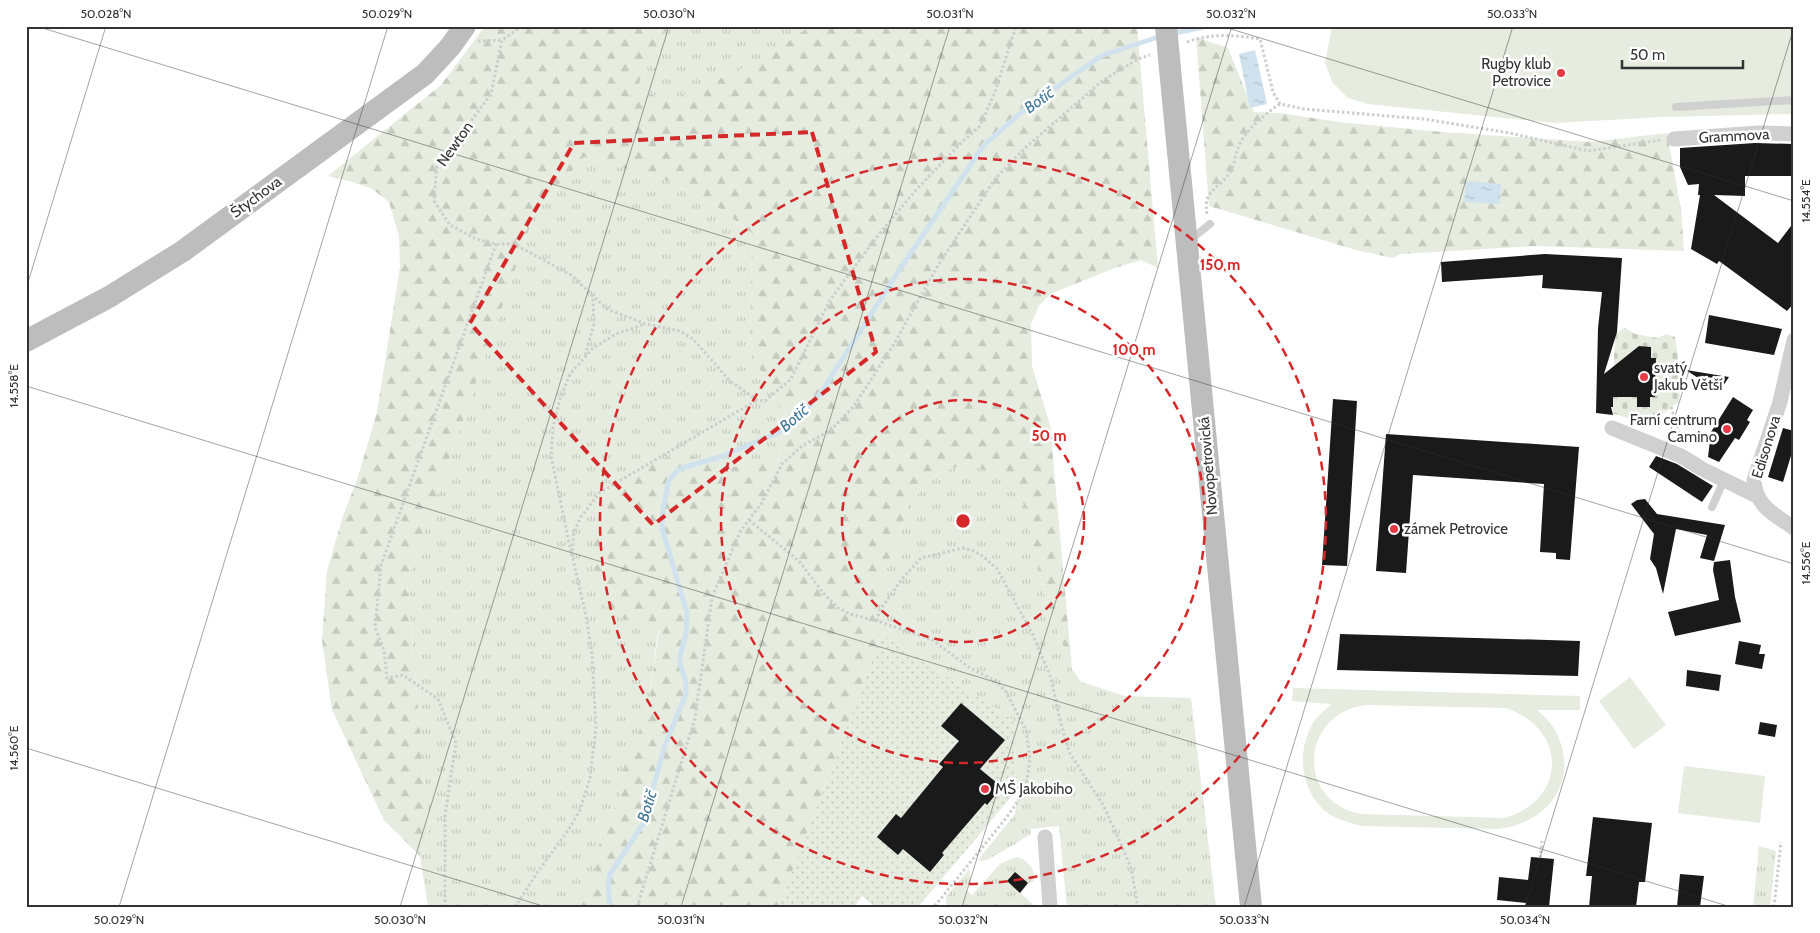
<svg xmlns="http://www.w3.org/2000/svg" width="1820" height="933" viewBox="0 0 1820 933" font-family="Cabin,sans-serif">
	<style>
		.grass { fill: url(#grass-tufts) }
		.forest { fill: url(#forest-firs) }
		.cemetery { fill: url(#cemetery-stones); fill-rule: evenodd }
		.garden { fill: url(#garden-dots); fill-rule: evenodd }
		.pitch { fill: #e6ecdf; fill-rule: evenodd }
		.water { fill: url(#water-ripples) }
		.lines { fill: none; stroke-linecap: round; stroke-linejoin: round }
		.stream { stroke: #cfe2ee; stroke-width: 5 }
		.building { fill: #1a1a1a }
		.path { stroke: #cdcdcd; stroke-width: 3; stroke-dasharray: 2.5 2.5; stroke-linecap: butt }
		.lane { stroke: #d0d0d0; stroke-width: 8 }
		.street { stroke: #d0d0d0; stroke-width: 15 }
		.secondary { stroke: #bdbdbd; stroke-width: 22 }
		.secondary-bridge { stroke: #bdbdbd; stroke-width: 22 }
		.marked { fill: none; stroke: #d62828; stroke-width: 4; stroke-dasharray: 10 6; stroke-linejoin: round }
		.ticks { fill: none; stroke: #333; stroke-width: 1; stroke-opacity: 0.45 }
		.ring { fill: none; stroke: #d62828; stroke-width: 2.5; stroke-dasharray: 9 6 }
		.poi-dot { fill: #e63946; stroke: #fff; stroke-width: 2 }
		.labels { text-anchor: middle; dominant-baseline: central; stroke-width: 5; stroke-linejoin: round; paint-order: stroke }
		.poi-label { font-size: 15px; fill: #333; stroke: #fff; text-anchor: start }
		.street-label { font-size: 15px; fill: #333; stroke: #fff }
		.water-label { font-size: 16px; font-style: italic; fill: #3f7597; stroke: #fff }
		.centre { fill: #d62828; stroke: #fff; stroke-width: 2.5 }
		.ring-label { font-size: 15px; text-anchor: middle; font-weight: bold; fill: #d62828; stroke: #fff; stroke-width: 5; stroke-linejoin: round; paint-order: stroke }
		.neatline { fill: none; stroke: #333; stroke-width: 2 }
		.ticks-label { font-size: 12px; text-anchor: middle; fill: #333 }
	</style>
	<defs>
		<pattern id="grass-tufts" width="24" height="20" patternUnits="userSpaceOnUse" patternTransform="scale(1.25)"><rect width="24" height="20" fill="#e6ecdf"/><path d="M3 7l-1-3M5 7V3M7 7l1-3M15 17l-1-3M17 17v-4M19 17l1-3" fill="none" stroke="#c6cbc0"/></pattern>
		<pattern id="forest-firs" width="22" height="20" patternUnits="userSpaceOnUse" patternTransform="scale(1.25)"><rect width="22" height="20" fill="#e6ecdf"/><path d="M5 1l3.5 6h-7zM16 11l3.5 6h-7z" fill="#c6cbc0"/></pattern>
		<pattern id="cemetery-stones" width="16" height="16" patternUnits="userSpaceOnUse" patternTransform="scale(1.25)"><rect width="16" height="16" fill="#e6ecdf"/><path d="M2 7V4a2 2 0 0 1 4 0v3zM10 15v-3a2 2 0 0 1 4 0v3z" fill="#c6cbc0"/></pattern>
		<pattern id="garden-dots" width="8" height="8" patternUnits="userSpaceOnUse" patternTransform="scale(1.25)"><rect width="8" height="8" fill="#e6ecdf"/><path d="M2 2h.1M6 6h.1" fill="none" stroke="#c6cbc0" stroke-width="1.8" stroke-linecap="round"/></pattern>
		<pattern id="water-ripples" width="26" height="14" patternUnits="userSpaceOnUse" patternTransform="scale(1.25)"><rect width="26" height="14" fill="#cfe2ee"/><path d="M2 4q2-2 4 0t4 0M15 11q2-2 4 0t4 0" fill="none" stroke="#b2c2cd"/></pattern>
	</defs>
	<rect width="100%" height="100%" fill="#fff"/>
	<path class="grass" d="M671,26H810L762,60L669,101L636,89L665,32Z
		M584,157L661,178L712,203L752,233L750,349L784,417L780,459L717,470L683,451L647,712L623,772L620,800L602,825L593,888L561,907H428L420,856L429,834L407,582L534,215Z
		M967,463L1004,478L1023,502L1046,600L1072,669L1081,682L1125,696L1191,698L1216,907H1067L1059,826L1030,829L1031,834C1028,836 990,859 986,860C983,861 982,861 978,860L1015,814L1018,789L1013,720L882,634L872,611L910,502L935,475Z
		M1759,846L1776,851L1770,907H1753Z
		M1016,857C1027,859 1033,867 1035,878L1033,882L1028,883L1015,872L1007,881L1036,907H946V897L969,869L971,881L966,889L972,895L1000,864Z"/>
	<path class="forest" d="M485,26H671L665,32L636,89L669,101L762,60L810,26H1137L1158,268L1141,260L1112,269L1050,294L1039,306L1031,324L1032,366L1050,425L1072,669L1046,600L1023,502L1004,478L967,463L935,475L910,502L872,611L882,634L779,907H561L593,888L602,825L620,800L622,772L647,712L659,631L607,613L593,560L600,509L642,467L684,451L717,470L780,459L784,417L750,349L752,233L712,203L661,178L584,157L534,215L407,582L429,834L420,856L384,820L332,710L322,640L327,571L342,519L358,477L377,412L400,267L399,236L389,202L372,189L353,182L328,176L441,85Z
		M1196,37L1228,48L1254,112L1279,113L1339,122L1442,132L1591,142L1667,133L1681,209L1684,251L1536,246L1401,254L1393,258L1356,250L1209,206Z"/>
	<path class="cemetery" d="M1625,328L1635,334L1658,338L1666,334L1675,337L1681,380L1679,402L1653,421L1641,423L1612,413L1615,334ZM1639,346L1650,347L1651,358H1656L1655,397H1650L1649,407H1638L1637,397H1633Z"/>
	<path class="garden" d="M882,634L1013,720L1018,789L918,907H875L862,896L854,907H779ZM961,703L1005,740L970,769L985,782L990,777L1002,787L997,793L994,792L993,798L987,804L960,781L917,832L944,855L940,861L937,860L933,864L935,866L930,872L918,862L923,857L907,844L896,814L901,818L943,767L939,763L959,741L942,726Z"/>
	<path class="pitch" d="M1332,26H1794V114L1662,117L1554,123L1368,104L1348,98L1332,82L1325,63Z
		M1630,677L1666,725L1634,749L1599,701Z
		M1293,688L1580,696V710H1537C1544,716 1550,722 1555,730C1581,779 1549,824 1497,829L1362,826C1350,823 1339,820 1329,814C1302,795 1296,755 1311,727C1315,718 1324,711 1331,704L1292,701ZM1365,705L1506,708C1568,729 1567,800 1505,818L1362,814C1297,804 1298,715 1365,705Z
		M1684,766L1765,776L1760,823L1678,813Z"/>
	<path class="water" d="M1255,50L1267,104L1250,108L1239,54Z
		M1466,181L1501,184L1500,204L1464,202Z"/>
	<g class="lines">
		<path class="stream" d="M1171,34L1207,26
			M610,907L608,886L610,874L643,824L665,745L686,694V683L680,663V655L686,634L687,613L662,528L663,508L669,480L677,471L685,467L720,457L780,432L799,416L820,394L900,269L984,145L1024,110L1101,56L1161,36"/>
	</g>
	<path class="building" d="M1755,143L1794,144V176H1745V196L1714,195L1778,243L1794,222V303L1787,311L1719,261L1717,264L1691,249L1700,195H1698L1699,184L1688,185L1680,167V148Z
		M1545,254L1622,258L1617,332L1604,374L1639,346L1651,347V358H1656L1655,397H1650V407H1637V397H1613V407H1611L1613,415L1596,413L1598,328L1602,292L1542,288L1543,275L1442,282L1441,262Z
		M1709,315L1782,329L1774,355L1705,343Z
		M1686,370L1729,377L1719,392Z
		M1733,397L1753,410L1747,420L1750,422L1739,440L1735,438L1719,462L1708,457L1711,432Z
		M1333,399L1357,401L1347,566L1322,565Z
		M1783,428L1794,431V446L1783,482L1768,477Z
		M1386,434L1579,447L1570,560L1556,559V553L1540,552L1544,484L1413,475L1406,573L1376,571Z
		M1656,456L1677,464L1713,486L1702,502L1649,467Z
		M1645,499L1657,514L1725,525L1714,561L1700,558L1707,535L1676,529L1663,594L1656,568L1650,559L1654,534L1631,504L1637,500Z
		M1730,560L1735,597L1741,622L1675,636L1668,612L1719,600L1713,570L1714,562Z
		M1340,634L1580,641L1578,676L1337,670Z
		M1739,641L1761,645L1759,654H1765L1762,669L1735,664Z
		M1687,670L1721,675L1719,691L1686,686Z
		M961,703L1005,740L980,769L1002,787L987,805L985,803L942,853L944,855L930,872L903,849L898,855L877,837L896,814L901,818L943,767L939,764L959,741L941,726Z
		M1760,722L1777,725L1775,737L1758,734Z
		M1593,817L1652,823L1645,882H1639L1636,907H1589L1592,876H1586Z
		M1531,857L1554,859L1549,907H1525L1526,903L1497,900L1499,877L1528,880Z
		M1015,872L1028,883L1020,893L1007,881Z
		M1680,874L1704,876L1700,907H1677Z"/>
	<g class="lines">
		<path class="path" d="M522,26L502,40L491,94L457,140L437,164L434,201L450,225L476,239L496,244H512L529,252L571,275L607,309L646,324L680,331L693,339L730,381L757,400L765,401L791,379L830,300L879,234L916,190L960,144L980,126L995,92L1016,26
			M478,41L502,40
			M1187,42C1211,33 1235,35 1260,39L1273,92L1280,104L1304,109L1424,119L1510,133L1588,151L1661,140
			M1207,214C1202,189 1222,188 1231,170C1235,163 1235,155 1238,148C1244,131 1266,113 1280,104
			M585,355L594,324L593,298
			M1671,407L1681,438L1680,440
			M749,520L799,561L824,594L838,608L850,614L877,621L931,639L970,668L996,681L1006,692L1026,730L1030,758L1026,789L1007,817L934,907
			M571,552L551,456L553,427L560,399L570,374L593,348L616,334L645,324
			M877,621L880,610L902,579L921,558L963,548L974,551L984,557L997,569L1032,633L1051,678L1060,720L1069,752L1103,805L1118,837L1131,868L1138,907
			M1540,858L1542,841
			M445,907V815L456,743L438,699L403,675L387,678L384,650L375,627L381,565L496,244
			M515,907L537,873L571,826L580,810L590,778L596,728L592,654L586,616L572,555L574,531L581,517L599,493L757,400
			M637,907L695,718L712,597L741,530L761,504L782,464L802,446L831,430L854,406L894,344L937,267L995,179L1025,148L1102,81L1138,59L1150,55
			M1774,907L1781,842"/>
		<path class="lane" d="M1676,107L1794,100
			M1190,240L1210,224
			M1712,507L1724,480"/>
		<path class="street" d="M1674,139L1759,133L1794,134
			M1794,340L1780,402L1754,480C1756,507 1774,514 1794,528
			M1612,428L1681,456L1702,469L1757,496
			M1045,837L1050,907"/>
		<path class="secondary" d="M1170,69L1251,907
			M26,341L109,297L183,251L425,74L450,47L465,26"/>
		<path class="secondary-bridge" d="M1166,26L1170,69"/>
	</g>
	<path class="marked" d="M812,132L876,352L653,525L470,323L574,143Z"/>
	<path class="ticks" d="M36,26L1794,564M1221,26L1794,201M26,289L106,26M26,386L1731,907M26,748L546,907M119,907L388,26M400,907L669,26M681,907L950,26M962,907L1232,26M1244,907L1513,26M1525,907L1794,27"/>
	<g class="ring">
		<circle cx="963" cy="521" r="121"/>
		<circle cx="963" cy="521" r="242"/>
		<circle cx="963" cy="521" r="363"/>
	</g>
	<g class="poi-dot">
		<circle cx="1561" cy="73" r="5"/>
		<circle cx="1644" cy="377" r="5"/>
		<circle cx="1727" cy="429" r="5"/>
		<circle cx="1394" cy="529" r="5"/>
		<circle cx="985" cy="789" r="5"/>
	</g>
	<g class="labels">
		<g class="poi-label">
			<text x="1551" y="64" text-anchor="end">Rugby klub<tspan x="1551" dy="17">Petrovice</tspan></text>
			<text x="1654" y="368">svatý<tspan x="1654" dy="17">Jakub Větší</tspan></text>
			<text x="1717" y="420" text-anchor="end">Farní centrum<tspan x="1717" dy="17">Camino</tspan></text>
			<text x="1404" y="529">zámek Petrovice</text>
			<text x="995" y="789">MŠ Jakobiho</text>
		</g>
		<g class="street-label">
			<text transform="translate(1734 136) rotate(-3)">Grammova</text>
			<text transform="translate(455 144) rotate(-55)">Newton</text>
			<text transform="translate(256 197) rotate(-36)">Štychova</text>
			<text transform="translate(1766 447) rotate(-73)">Edisonova</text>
			<text transform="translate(1208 466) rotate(-95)">Novopetrovická</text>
		</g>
		<g class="water-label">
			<text transform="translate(1039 100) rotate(-36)">Botič</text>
			<text transform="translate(794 418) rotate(-41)">Botič</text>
			<text transform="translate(647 806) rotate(-73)">Botič</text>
		</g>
	</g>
	<circle cx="963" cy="521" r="8" class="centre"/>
	<g class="ring-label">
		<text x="1220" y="270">150 m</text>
		<text x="1134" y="355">100 m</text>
		<text x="1049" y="441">50 m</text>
	</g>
	<rect width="1820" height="933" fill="none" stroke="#ffffff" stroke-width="55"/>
	<path d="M1622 60v8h121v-8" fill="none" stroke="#333333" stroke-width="2.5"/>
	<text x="1630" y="60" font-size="15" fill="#333333" stroke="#ffffff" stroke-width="4" paint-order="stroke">50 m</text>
	<rect x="28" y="28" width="1764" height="878" class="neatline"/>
	<g class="ticks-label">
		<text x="106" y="18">50.028°N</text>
		<text x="387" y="18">50.029°N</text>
		<text x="669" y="18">50.030°N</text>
		<text x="950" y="18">50.031°N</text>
		<text x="1231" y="18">50.032°N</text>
		<text x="1512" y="18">50.033°N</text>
		<text transform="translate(1806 201) rotate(-90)" y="4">14.554°E</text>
		<text transform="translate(14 386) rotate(-90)" y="4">14.558°E</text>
		<text transform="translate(1806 563) rotate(-90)" y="4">14.556°E</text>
		<text transform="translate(14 748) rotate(-90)" y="4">14.560°E</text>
		<text x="119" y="924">50.029°N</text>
		<text x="400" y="924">50.030°N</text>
		<text x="681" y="924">50.031°N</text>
		<text x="963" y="924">50.032°N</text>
		<text x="1244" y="924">50.033°N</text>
		<text x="1525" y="924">50.034°N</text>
	</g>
</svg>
